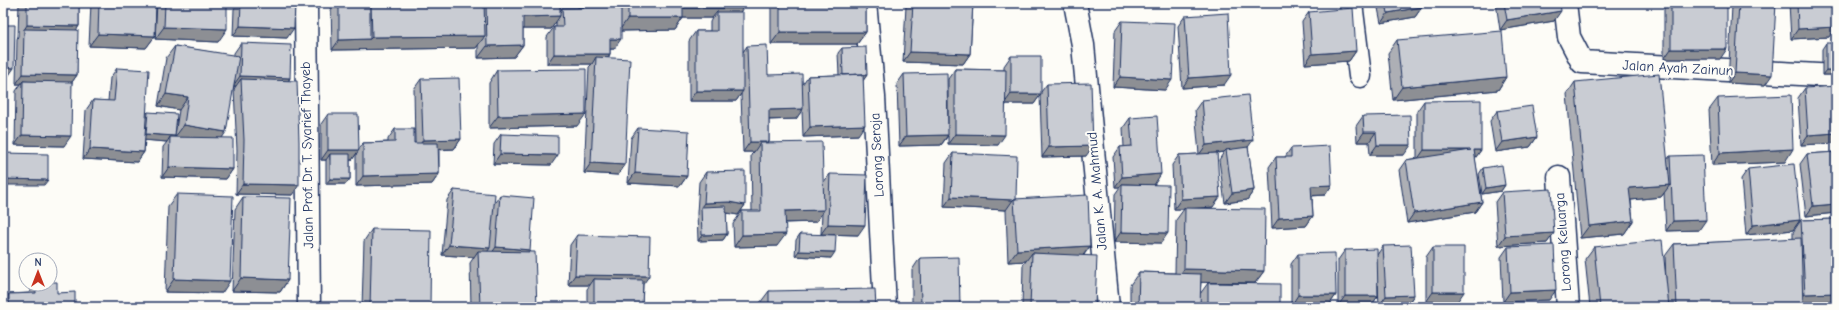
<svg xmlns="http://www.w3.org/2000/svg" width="1839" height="310" viewBox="0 0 1839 310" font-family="'Comic Neue',sans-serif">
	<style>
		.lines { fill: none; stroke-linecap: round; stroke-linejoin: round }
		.street-casing { stroke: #1b2f5e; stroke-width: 25 }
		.street { stroke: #fdfcf7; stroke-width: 22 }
		.wall { fill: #adafb5; stroke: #1b2f5e }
		.shaded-wall { fill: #8d8f94; stroke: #1b2f5e }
		.building { fill: #c9ccd3; stroke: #1b2f5e }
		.labels { text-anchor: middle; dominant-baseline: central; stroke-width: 4; stroke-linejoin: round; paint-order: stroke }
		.street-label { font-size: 14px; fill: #1b2f5e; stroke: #fdfcf7 }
	</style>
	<rect width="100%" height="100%" fill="#fdfcf7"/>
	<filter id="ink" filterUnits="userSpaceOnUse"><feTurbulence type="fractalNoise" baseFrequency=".025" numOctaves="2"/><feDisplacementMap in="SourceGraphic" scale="8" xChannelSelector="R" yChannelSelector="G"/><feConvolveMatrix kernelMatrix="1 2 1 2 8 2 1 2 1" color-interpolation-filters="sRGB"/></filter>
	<g filter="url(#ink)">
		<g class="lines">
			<defs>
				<path id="street" d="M306,3L309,307
					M865,3L874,97L885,307
					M1075,3L1083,45L1108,307
					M1351,3L1360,76
					M1565,3L1569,37L1582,62L1836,76
					M1559,177L1568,307"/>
			</defs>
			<use href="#street" class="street-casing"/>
			<use href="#street" class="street"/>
		</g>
		<path class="wall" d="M19,3H79V26L76,30L77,75L72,82L64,146L15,145L16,91L21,84H16L17,39L18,36Z
			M91,3H156L155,36L146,48L89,46Z
			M157,3H227L218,42L155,39Z
			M234,3H296L287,38L233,36L234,9L237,5H234Z
			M331,3H560V12L562,8L619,7V3H743L740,12L743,52L747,46L768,75L802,85L808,76L839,75L838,53L842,48L867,75L863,80L858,135L803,137L802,110L796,119L769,120V142L768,143L823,183L830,174L858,235L821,234L822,213L816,222L785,223L777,246L734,247L733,224L742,211H752L751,155L754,152H743L741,94L736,101H689V41L696,31H710V22L712,18H683L675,30L621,31L614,49H610V54L608,58L625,165L618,175L584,173L589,67L592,64H547V37L554,27H556V22L551,29H523V45L514,57L478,58V45L476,48L332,50Z
			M578,3H617L615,6L578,7Z
			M771,3H866V32L857,44H771Z
			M908,3H973L970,54L963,64L903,62L906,6Z
			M1377,3H1421L1422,7L1415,17L1381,23Z
			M1496,3H1560L1554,21L1500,30Z
			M1664,3H1727L1720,59H1664Z
			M1734,3H1776L1765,85L1728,83L1732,6Z
			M1789,3H1835L1829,37L1791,39Z
			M1309,12L1356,51L1349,61L1305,64L1302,22Z
			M1185,16L1224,85L1182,88L1178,26Z
			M1122,21L1165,90L1113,87L1115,31Z
			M1397,40L1506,77L1498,90L1393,100L1388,53Z
			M241,43L290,78L289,80L292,195L236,194L237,150L234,89L236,86H234L222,138L233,169L226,179L162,177L163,147L167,142L145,140L144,152L137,162L83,159L86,110L93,100L108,101L110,78L117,68L147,113L148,112L175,135L179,110L158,106L166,58L175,46L234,56V53Z
			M1826,43L1836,75H1822V49Z
			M1011,56L1041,92L1047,84L1086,156L1042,157L1040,95L1034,104H1006L998,145L948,144V136L941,145L899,146L897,84L904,74L948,124V79L955,69L1004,70V66Z
			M497,70L577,126L489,128V83Z
			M421,79L461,139L454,149L439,150V174L432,184L356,186V154L352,160H350V179L346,184H326V160H321V124L328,114L359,149L363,143L388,142V139L395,129L414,143H415L414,89Z
			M1575,82L1667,160L1670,156L1699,230L1666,231L1664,193L1661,197L1631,200L1633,221L1624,234L1580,238L1567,94Z
			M1805,88L1836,143L1801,145L1798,98Z
			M1718,98L1785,162L1712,165L1709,110Z
			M1202,100L1248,147L1254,190L1247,200L1225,203L1219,160L1224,152L1217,153L1213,207L1198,208L1264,271L1255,283L1201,282L1200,294L1208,283L1280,307H1130V285L1139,272L1175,273L1176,220L1184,209H1174L1172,165L1179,155L1199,154L1195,110Z
			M1424,101L1481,150L1475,158L1482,202L1475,212L1407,223L1399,170L1406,160L1417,158V111Z
			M1497,111L1537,137L1530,147L1495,152L1490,121Z
			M1363,116L1404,155H1370L1369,142H1357L1356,126Z
			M1130,118L1154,185L1161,243L1114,242L1115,194L1120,187H1115L1113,157L1120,147H1124L1123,128Z
			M638,128L687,176L680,186L628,183L631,138Z
			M501,134L551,165L493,164L494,144Z
			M1291,148L1332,185L1325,195L1312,196L1313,216L1306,226L1272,228L1269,167L1276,157H1285Z
			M1836,152V213L1806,216L1800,164L1807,154Z
			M953,153L1016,199L1090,246L1084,255L1095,307H1022L1023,265L1026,261L1008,262L1006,211V210L944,207L946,163Z
			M1483,168L1505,185L1501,191L1482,194L1479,174Z
			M1748,169L1800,220L1793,230L1746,235L1741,179Z
			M706,172L745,205L738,215L726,213L727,234L723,240L698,241L697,213L699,182Z
			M454,190L494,204L500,195L529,252L537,307H471L470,263L474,257L442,255L447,200Z
			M1502,192L1554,233L1547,243L1498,246L1495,202Z
			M177,194L222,293L165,292L168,206Z
			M243,197L288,280L280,292L232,291L235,209Z
			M1836,219V305L1803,306V307H1590L1585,259L1594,247L1666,283L1665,256L1674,244L1793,239V232L1801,220Z
			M372,229L430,307H362L364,241Z
			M800,234L831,258L795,256L796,240Z
			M577,235L643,285L642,307H587V289L590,285H568L570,245Z
			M1383,246L1414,295L1407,305L1379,306L1378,285V296L1371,306H1338V260L1345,250L1377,255Z
			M1433,247L1457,302H1426V257Z
			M1508,247L1549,300L1503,302L1501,257Z
			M1298,254L1336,295L1329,305H1316L1330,307H1286L1288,305H1291V264Z
			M920,258L960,307H912V270Z
			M36,284H50L57,293L75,307H3V302L9,294L29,293Z
			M769,291L876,307H760V303Z"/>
		<path class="shaded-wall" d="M581,3H617L615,6L578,7Z
			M1422,7L1415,17L1381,23L1388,13Z
			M684,8H743L736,18L717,12L712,18H677Z
			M1561,11L1554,21L1500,30L1507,20Z
			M560,16L551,29H514L523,17Z
			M628,18H683L675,30L619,31Z
			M27,25L79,26L71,38L24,30Z
			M240,26L294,28L287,38L233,36Z
			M164,27L227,29L218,42L155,39Z
			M1836,27L1829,37L1791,39L1798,29Z
			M780,32H866L857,44H771Z
			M98,34L155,36L146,48L89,46Z
			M485,36L476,48L332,50L339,40L370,39L372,37Z
			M610,39H621L614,49H603Z
			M523,45L514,57L478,58L487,46Z
			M1671,49H1727L1720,59H1664Z
			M1356,51L1349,61L1305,64L1312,54Z
			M910,52L970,54L963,64L903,62Z
			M554,54H610L603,64L596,57L592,64H547Z
			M3,67L14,68L7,78H3Z
			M1826,70H1836V75H1822Z
			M1735,73L1772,75L1765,85L1728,83Z
			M23,74L77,75L70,85L23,81L21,84H16Z
			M867,75L863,81L843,76Z
			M1231,75L1224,85L1182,88L1189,78Z
			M240,76L290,78L283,88L241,79L236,86H233Z
			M1120,77L1172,80L1165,90L1113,87Z
			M1506,77L1498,90L1393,100L1402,87Z
			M696,91H743L736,101H689Z
			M166,94L188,97L179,110L158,106Z
			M1011,94H1041L1034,104H1004Z
			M803,109L796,119L762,120L769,110Z
			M586,114L577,126L489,128L498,116Z
			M184,125L226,132L218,144L175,137Z
			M865,125L858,135L803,137L810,127Z
			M1364,132H1376L1369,142H1357Z
			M1836,133V143L1801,145L1808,135Z
			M146,134L175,136L171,142L170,137L167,142L142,140Z
			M955,134L1005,135L998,145L948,144Z
			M22,135L71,136L64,146L15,145Z
			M948,135L941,145L899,146L906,136Z
			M1537,137L1530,147L1495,152L1502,142Z
			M461,139L454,149L416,150L423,140Z
			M1253,140L1246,150H1226L1224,152L1199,155L1206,145Z
			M750,142H769L762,152L760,143L754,152H743Z
			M1377,145H1411L1404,155H1370Z
			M1093,146L1086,156L1042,157L1049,147Z
			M90,149L144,152L137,162L83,159Z
			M1793,149L1785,162L1712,165L1720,153Z
			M328,150H359L352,160H330V154L326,160H321Z
			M1424,150H1471L1417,160Z
			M1474,150H1481L1474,160Z
			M500,154L558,155L551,165L493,164Z
			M591,163L625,165L618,175L584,173Z
			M169,167L233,169L226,179L162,177Z
			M635,173L687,176L680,186L628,183Z
			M439,174L432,184L356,186L363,176Z
			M1161,174L1154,185L1122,184L1120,187H1115L1122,177Z
			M3,179L48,180L44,185H3Z
			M330,179H350L346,184H326Z
			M243,184L299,185L292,195L236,194Z
			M1332,185L1325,195L1304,196L1311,186Z
			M1505,185L1501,191L1482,194L1486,188Z
			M1670,185L1661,197L1621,201L1629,188Z
			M1254,190L1247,200L1225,203L1232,193Z
			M951,197L1013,200L1006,210L944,207Z
			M1220,197L1213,207L1185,209V208L1184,209H1174L1181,199Z
			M729,202L745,205L738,215L722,212L701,207L704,203Z
			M1482,202L1475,212L1407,223L1414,213Z
			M1836,204V213L1806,216L1813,206Z
			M824,210L816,222L776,223L785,211Z
			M1313,216L1306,226L1272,228L1279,218Z
			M1706,220L1699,230L1666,231L1673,221Z
			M1800,220L1793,230L1746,235L1753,225Z
			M1633,221L1624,234L1580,238L1589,226Z
			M828,224L865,225L858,235L821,234Z
			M1121,232L1168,233L1161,243L1114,242Z
			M1554,233L1547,243L1498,246L1505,236Z
			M727,234L723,240L698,241L702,235Z
			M786,234L777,246L734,247L742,235Z
			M449,245L490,248L483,258L478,251L474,257L442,255Z
			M1090,246L1081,258L1032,253L1026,261L1008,262L1017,250Z
			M496,247L530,250L523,260L489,257Z
			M799,251L835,252L831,258L795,256Z
			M1184,269L1264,271L1255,283L1175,282Z
			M575,275L649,276L642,286L594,279L590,285H568Z
			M241,278L288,280L280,292L232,291Z
			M174,279L230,281L222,293L165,292Z
			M1556,290L1549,300L1503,302L1510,292Z
			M1433,292H1464L1457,302H1426Z
			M1836,293V305L1796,306L1805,294Z
			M1298,295H1336L1329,305L1291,306Z
			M1414,295L1407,305L1379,306L1386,296Z
			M1345,296H1378L1371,306H1338Z"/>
		<path class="building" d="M27,3H79V26L27,25Z
			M99,3H156L155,36L98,34Z
			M165,3H227V29L164,27Z
			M241,3H295L294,28L240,26Z
			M339,3H370V39L339,40Z
			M371,3H484L485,36L372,37Z
			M486,3H560V16L523,17V45L487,46Z
			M628,3H683V18H628Z
			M684,3H743V8H684Z
			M780,3H866V32H780Z
			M913,3H973L970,54L910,52Z
			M1386,3H1421L1422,7L1388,13Z
			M1504,3H1560L1561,11L1507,20Z
			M1671,3H1727V49H1671Z
			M1739,3H1776L1772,75L1735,73Z
			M1797,3H1835L1836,27L1798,29Z
			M621,7V39H610V54H554V27H563L562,8Z
			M1353,8L1356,51L1312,54L1309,12Z
			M717,12H743V91H696V31H717Z
			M1228,13L1231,75L1189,78L1185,16Z
			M1122,21L1175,23L1172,80L1120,77Z
			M3,25H15L14,68L3,67Z
			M24,29L78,30L77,75L23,74Z
			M1502,31L1506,77L1402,87L1397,40Z
			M241,43L291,45L290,78L240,76Z
			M1826,43H1836V70H1826Z
			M767,45L768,75L802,74L803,109L769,110V142H750L747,46Z
			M175,46L239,56L226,132L184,125L188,97L166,94Z
			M866,47L867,75H863V74L843,75L842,48Z
			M1011,56H1041V94H1011Z
			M596,57L630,59L625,165L591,163Z
			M117,68L149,70L144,152L90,149L93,100L114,101Z
			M586,69V114L498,116L497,70Z
			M955,69L1006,70L1005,135L955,134Z
			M947,73L948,135L906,136L904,74Z
			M863,74L865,125L810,127L808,76Z
			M1659,74L1670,185L1629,188L1633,221L1589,226L1575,82Z
			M459,78L461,139L423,140L421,79Z
			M241,79L297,81L299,142V185L243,184L244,140Z
			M23,81L72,82L71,136L22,135Z
			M1091,83L1093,146L1049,147L1047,84Z
			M1836,86V133L1808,135L1805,88Z
			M1248,95L1253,140L1206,145L1202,100Z
			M1791,95L1793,149L1720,153L1718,98Z
			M1481,100V150H1474L1482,202L1414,213L1406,160L1471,150H1424V101Z
			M1532,106L1537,137L1502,142L1497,111Z
			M148,112L177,114L175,136L146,134Z
			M328,114H358L359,150H328Z
			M1410,115L1411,145H1377L1376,132H1364L1363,116Z
			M1157,116L1161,174L1122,177L1120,147L1132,146L1130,118Z
			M638,128L689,131L687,176L635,173Z
			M395,129H414V143H438L439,174L363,176V143L395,142Z
			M501,134L558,136V155L500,154Z
			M170,137L233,138V169L169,167Z
			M822,142L824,210L785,211L786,234L742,235V211H761L760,143Z
			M1330,146L1332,185L1311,186L1313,216L1279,218L1276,157H1291V148Z
			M1248,147L1254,190L1232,193L1226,150Z
			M1836,152V204L1813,206L1807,154Z
			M3,153L48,154V180L3,179Z
			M953,153L1017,156L1016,199H1014L1013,200L951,197Z
			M1217,153L1220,197L1181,199L1179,155Z
			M330,154H350V179H330Z
			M1703,155L1706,220L1673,221L1670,156Z
			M1794,164L1800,220L1753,225L1748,169Z
			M1502,165L1505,185L1486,188L1483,168Z
			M745,171V205L729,202L704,203L706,172Z
			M830,174L867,175L865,225L828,224Z
			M1122,184L1169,185L1168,233L1121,232Z
			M1551,189L1554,233L1505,236L1502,192Z
			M454,190L495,194L490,248L449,245Z
			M177,194L233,196L230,281L174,279Z
			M500,195L534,198L530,250L496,247Z
			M1088,195L1090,246L1017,250L1014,199Z
			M243,197L291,198L288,280L241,278Z
			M726,206L727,234L702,235L701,207Z
			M1185,208L1265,209L1264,271L1184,269Z
			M1836,219V293L1805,294L1801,220Z
			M372,229L431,230L430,307H370Z
			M800,234L836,235L835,252L799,251Z
			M577,235L650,237L649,276L575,275Z
			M1801,238L1803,307H1677L1674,244Z
			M1662,240L1669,307H1600L1594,247Z
			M1411,245L1414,295L1386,296L1383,246Z
			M1554,245L1556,290L1510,292L1508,247Z
			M1433,247H1464V292H1433Z
			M1377,249L1378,296H1345V250Z
			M478,251L535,252L537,307H480Z
			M1032,253L1097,256L1095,307H1030Z
			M1335,253L1336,295H1298V254Z
			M959,257L960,307H921L920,258Z
			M1139,272L1201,274L1200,307H1138Z
			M594,279L643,280L642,307H594Z
			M50,282H57V293L75,292V307H9V294L36,293V284H50Z
			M1208,283L1280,284V307H1208Z
			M875,289L876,307H769V291Z
			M1483,302V307H1442V306Z
			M661,303L747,306V307H661Z
			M1288,305H1330V307H1288Z"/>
	</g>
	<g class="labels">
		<g class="street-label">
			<text transform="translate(1678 68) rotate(3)">Jalan Ayah Zainun</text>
			<text transform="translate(307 155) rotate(-91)">Jalan Prof. Dr. T. Syarief Thayeb</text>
			<text transform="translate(877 155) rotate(-93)">Lorong Seroja</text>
			<text transform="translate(1097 191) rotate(-95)">Jalan K. A. Mahmud</text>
			<text transform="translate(1563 242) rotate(-94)">Lorong Keluarga</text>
		</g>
	</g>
	<rect width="1839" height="310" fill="none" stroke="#fdfcf7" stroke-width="16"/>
	<rect x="8" y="8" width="1823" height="294" fill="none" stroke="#1b2f5e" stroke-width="1.5" filter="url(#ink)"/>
	<g transform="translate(38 272)"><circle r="19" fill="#fdfcf7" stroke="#a3aaba"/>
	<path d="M0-3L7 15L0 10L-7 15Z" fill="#c8321e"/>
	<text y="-6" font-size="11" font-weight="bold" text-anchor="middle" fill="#1b2f5e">N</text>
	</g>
</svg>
